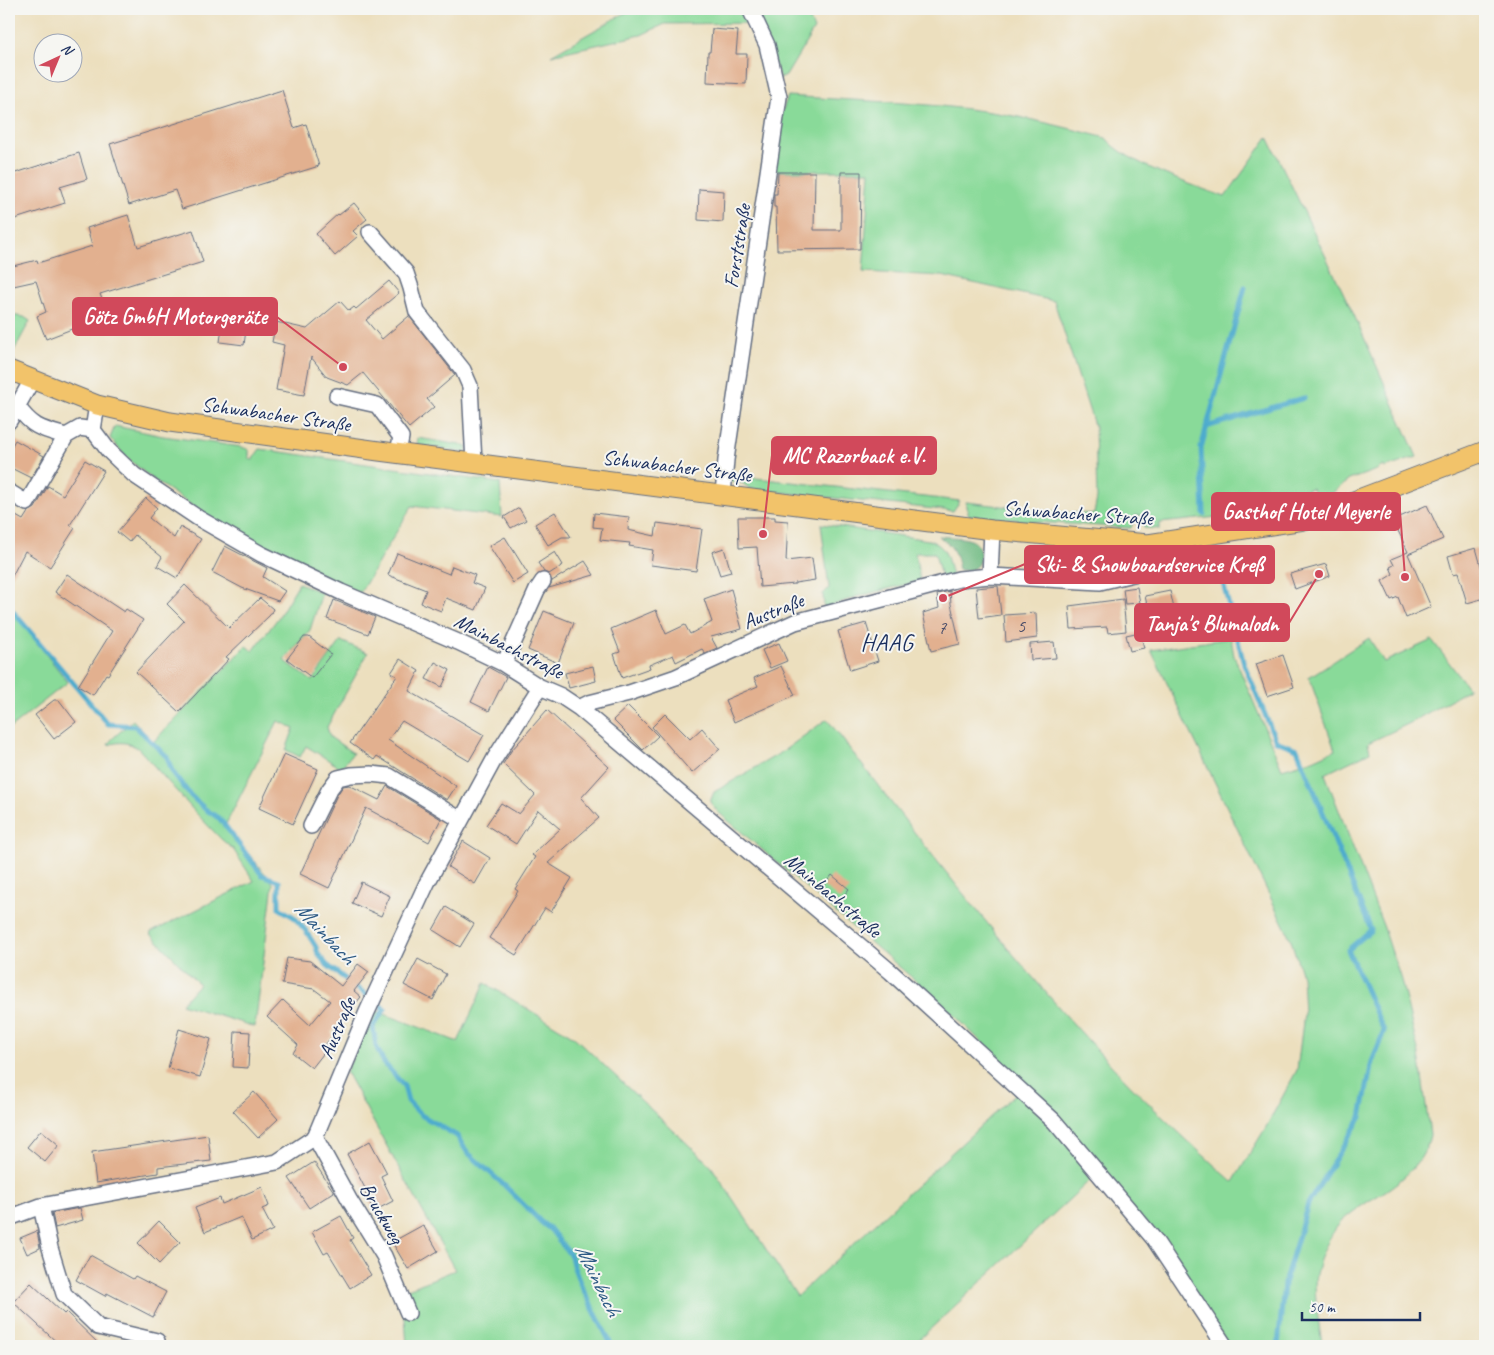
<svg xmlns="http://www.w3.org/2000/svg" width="1494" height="1355" viewBox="0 0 1494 1355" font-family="Caveat,sans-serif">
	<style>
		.green { fill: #89da99; stroke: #52847c }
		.forest { fill: #6eba81; stroke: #447470 }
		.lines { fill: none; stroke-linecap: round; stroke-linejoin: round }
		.stream { stroke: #4eabcd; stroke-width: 5 }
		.building { fill: #e2b08f }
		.minor-casing { stroke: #646d80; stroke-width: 18 }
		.major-casing { stroke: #646d80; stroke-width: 21 }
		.minor { stroke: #fff; stroke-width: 15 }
		.major { stroke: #f2c36a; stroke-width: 19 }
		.labels { text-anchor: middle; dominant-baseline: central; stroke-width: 4; stroke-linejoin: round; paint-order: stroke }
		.number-label { font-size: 19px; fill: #4d4f6a }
		.street-label { font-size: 21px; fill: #1b2f5e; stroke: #f6f6f2 }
		.water-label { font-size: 22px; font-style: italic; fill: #2d5a85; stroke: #f6f6f2 }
		.quarter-label { font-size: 24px; letter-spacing: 1px; fill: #1b2f5e; stroke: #f6f6f2 }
		.leader { fill: none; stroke: #d1495b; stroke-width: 2 }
		.callout-dot { fill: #d1495b; stroke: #f6f6f2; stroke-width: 2 }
		.callout { fill: #d1495b; stroke: #d1495b; stroke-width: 2 }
		.callout-label { font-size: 22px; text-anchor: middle; font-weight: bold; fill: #fff }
	</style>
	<rect width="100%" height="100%" fill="#f6f6f2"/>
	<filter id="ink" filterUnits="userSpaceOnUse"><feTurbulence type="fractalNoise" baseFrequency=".02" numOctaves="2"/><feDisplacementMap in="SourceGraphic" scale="10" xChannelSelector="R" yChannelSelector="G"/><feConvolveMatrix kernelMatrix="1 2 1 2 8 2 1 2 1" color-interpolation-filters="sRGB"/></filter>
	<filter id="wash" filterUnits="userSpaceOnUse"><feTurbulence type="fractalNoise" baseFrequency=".0096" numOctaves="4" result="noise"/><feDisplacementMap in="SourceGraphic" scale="20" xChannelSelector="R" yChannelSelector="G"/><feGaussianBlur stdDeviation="1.12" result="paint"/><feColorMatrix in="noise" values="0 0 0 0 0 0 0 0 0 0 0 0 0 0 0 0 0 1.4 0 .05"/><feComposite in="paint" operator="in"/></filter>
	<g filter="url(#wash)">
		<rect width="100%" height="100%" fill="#ecdfbe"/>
		<path class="green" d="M632,9H805L814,29L786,76L780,79L761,23L665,24L641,35L551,55Z
			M788,96C855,101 924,102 990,112C1030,118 1068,128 1106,138C1125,163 1195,186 1225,197L1268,137L1354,315L1417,457L1385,468L1384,466L1379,468V469L1349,480L1332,493L1316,498L1312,488L1303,490L1306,501L1237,515L1160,523V529L1144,528L1141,515L1135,516L1131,528L1036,522L969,515L966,507V502L1045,511L1094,514L1097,498L1095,428L1054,301L942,276L863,272L870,171H774L780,117Z
			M9,315L24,317L30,321L10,358L9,357Z
			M115,426L163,436L242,447L249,450V459L253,460L254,457L260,449L500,483L502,517L412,506L360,593L256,543L209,517L151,478L126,457L110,438Z
			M418,438L467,446L466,453L417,445Z
			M729,475L960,501L953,511L751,489L742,483L724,481Z
			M821,524L929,540C948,547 947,558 952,576L941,577L935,553H915L920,581L859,596L824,608L823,594L829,588Z
			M299,583L322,593L310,630L284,660L312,681L341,641L368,653L327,727L330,737L353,753L341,768L306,746L300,757L286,750L294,728L278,721L225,826L273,883L255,1027L181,1004L199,984L150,933L254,881L233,849L221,839L196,813L138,748C127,742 121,741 108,745L111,740L133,720L153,742L246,646L253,651L278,618Z
			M9,608L68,682L9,729Z
			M1231,638L1234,656L1282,769L1313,760L1335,750L1309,677L1369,638L1384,662L1432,640L1469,689L1410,723L1368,743L1370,752L1325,774L1384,928L1401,980L1419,1054L1430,1135C1425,1161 1405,1178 1384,1192C1369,1201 1352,1211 1340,1223C1328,1237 1320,1257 1316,1274C1313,1288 1319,1331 1323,1346H1230L1102,1169L912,1346H407L403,1291L455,1270L346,1072L374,1010L458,1042L485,983L574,1037L711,1166L797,1296L1025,1085L944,1005L718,812L710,802L714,792L782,752L827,719C913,832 1001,945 1097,1050C1140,1097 1186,1140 1233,1182L1266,1127L1297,1070L1304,1014L1302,976L1291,940L1151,650Z"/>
		<path class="forest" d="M938,536C947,537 966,537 973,541C982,546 983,562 974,568C970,571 964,570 959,570C956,552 953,546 938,536Z"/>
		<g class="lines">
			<path class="stream" d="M1206,427L1304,398
				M1204,514L1201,448L1245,287
				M1220,571L1244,664L1276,741L1297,749L1371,930L1348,950L1384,1031L1372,1062L1361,1117L1308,1204L1284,1284L1278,1346
				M9,610L11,609L108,724L135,726L167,757L172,771L190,795L205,809L220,819L262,875L279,881V908L294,917L306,931L316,947L318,954L327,965L385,1009L373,1026L376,1046L384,1063L404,1086L408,1101L421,1115L457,1136L467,1152L505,1186L541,1222L551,1230L571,1256L573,1265L580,1283L612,1346"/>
		</g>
		<g id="blocks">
			<path class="building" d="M712,29L738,31L736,54H747L746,84L707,82L708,52H710Z
				M282,90L294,128L306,124L319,166L182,209L175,190L129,205L110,144Z
				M79,153L87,179L60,187L65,203L9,221V175Z
				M778,172H815L814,230H841V172H861L860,249L777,250L776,207H774V194H777Z
				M699,189L724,191L723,222L698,220Z
				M354,203L367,219L353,231L358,236L335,256L316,234L338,214L339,215Z
				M128,215L138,247L193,230L203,262L100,294L108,315L46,339L37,316L46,312L36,281L9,287V267L37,260L38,263L92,246L87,228Z
				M389,281L399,293L366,320L382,339L409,316L455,375L427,399L434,407L409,428L363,373L348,385L327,377L311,357L304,395L276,390L284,345L272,342L276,322L307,329L340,301L349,311L354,307L356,309Z
				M223,319L247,322L244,345L220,342Z
				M15,440L44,456L31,478L9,467V451Z
				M85,460L104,471L70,525L75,528L50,567L25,551L9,582V512L23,520L28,512L35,508L48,486L63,495Z
				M146,498L157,508L149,518L174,538L180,527L201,539L177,578L157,566L162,557L135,535L129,542L117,532Z
				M1427,505L1443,539L1408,554L1431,607L1406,618L1398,597L1391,600L1382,581L1393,574L1390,567L1394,565L1391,559L1408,552L1393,520Z
				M519,508L526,520L511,528L504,517Z
				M555,512L571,537H562L548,545L535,524Z
				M594,513L629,517L628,530L655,536L657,523L702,529L696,571L651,565L653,550L629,546L630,543L600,540L602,528L593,527Z
				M738,517H775V520L788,521L786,561L812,558L815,580L795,583V584L760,587L757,547L739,548Z
				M505,537L528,574L513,583L489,546Z
				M225,546L267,568L263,577L285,591L278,601L242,588L212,572Z
				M724,548L731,572L720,575L712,552Z
				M1476,548L1485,580V598L1467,603L1458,573L1453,574L1448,556Z
				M555,552L563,565L549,574L544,572L538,563Z
				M397,553L449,574L452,566L475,575L472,583L485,588L476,610L446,598L441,611L421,603L426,590L388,575Z
				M585,561L594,575L549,588L552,581Z
				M1326,564L1330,576L1295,589L1290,574Z
				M67,574L124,612L126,609L143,620L108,675L106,674L93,695L78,686L112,631L55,592Z
				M185,585L229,628L260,598L273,609L270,615L226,657L229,659L179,712L136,672L184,621L167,604Z
				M998,586L1001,615L979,618L976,588Z
				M1137,587L1140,603L1125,604L1123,589Z
				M731,589L742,629L711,637L717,648L705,653L702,649L676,662L673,655L649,665L650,668L622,678L614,654L620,652L611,629L656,610L666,634L685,625L690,634L712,622L704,599Z
				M950,591L951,604L960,644L931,651L923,613L939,608L937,594Z
				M1170,591L1175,613L1150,618L1145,596Z
				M1123,599L1126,631L1108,633L1107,627L1071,629L1069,606Z
				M334,600L375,617L368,634L327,619Z
				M544,611L574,623L558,663L528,650Z
				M1036,613L1037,638L1006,642L1004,615Z
				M866,623L878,661L850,670L838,631Z
				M1140,632L1144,648L1130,651L1126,635Z
				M304,637H309L331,654L312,678L287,659Z
				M1054,642L1056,658L1031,660L1030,644Z
				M779,643L787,661L770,668L762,650Z
				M1283,655L1294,687L1267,696L1256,664Z
				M400,659L419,671L409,691L484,735L469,761L402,721L388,740L456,786L447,800L377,756L374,760L350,743L397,676L391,673Z
				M435,662L450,670L442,687L426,679Z
				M593,666L596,681L569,688L565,673Z
				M781,666L795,695L734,722L725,700L758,686L754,678Z
				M488,667L506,677L489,711L471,702Z
				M54,700H59L76,722L54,739L35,715Z
				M628,706L658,736L643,750L613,720Z
				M547,710L609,767L581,798L599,818L548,863L572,878L551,912L545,908L516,955L489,938L518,891L515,889L535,857L532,855L560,829L538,810L516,844L486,825L501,803L519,814L535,795L503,764L511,751Z
				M665,714L690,739L702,728L720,749L692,773L652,727Z
				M284,754L318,769L293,824L259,808Z
				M349,785L379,800L387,786L441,819L429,842L366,808L329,888L300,874L337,795L343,786Z
				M463,841L490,858L475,884L448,867Z
				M832,875L849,889L840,900L823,886Z
				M361,882L390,896L381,916L352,903Z
				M446,907L474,924L460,947L433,930Z
				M287,958L310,961L341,986L358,964L369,972L354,991L361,997L331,1033L333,1035L324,1046L327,1049L312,1068L293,1053L298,1045L267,1017L283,1000L310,1025L330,1001L314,989L282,984Z
				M418,959L446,974L433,1000L404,985Z
				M179,1029L211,1039L200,1077L168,1068Z
				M235,1031L250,1032L248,1068L233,1067Z
				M254,1092L278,1119L258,1138L233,1111Z
				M41,1130L59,1145L45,1162L27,1147Z
				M208,1135L211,1161L158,1167V1173L96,1183L92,1152Z
				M370,1141L387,1173L381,1176L393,1201L374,1211L364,1191L366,1190L347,1154Z
				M314,1162L334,1192L309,1208L289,1178Z
				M262,1187L269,1206L262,1209L273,1230L252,1240L241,1217L205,1232L195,1208L220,1198L222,1204Z
				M80,1208L83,1220L55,1228L52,1213Z
				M341,1216L353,1238L350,1240L371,1275L350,1288L328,1252L324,1254L312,1232Z
				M159,1221L180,1242L159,1264L138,1243Z
				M423,1225L438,1251L408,1269L392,1242Z
				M37,1231L40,1248L27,1254L20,1238Z
				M90,1255L133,1279L135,1276L166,1292L153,1317L107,1293L105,1296L76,1280Z
				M31,1283L64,1314L66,1312L101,1346H61L13,1302Z"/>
		</g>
	</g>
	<g filter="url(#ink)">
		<use href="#blocks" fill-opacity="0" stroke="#646d80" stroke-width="1"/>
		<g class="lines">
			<defs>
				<path id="minor" d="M370,232L406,273L411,288L417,312L463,370L470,386L474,463
					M337,396L377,405L401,437L398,453
					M97,405L93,430L108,450L134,475L198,518L261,554L341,592L458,642L502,663L540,687L561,696L579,708L891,972L1054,1121L1154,1239L1225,1346
					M17,406C33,428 41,429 66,436
					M9,421L32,380
					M9,492L27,503L66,436L80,428L93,430
					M723,494L726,460L779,97L767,45L750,9
					M990,576L992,530
					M504,664L537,590L543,581
					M579,708L589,703L629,693L676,677L795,622L959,579L990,576L1100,582L1170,565
					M311,826L329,790L338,778L351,775L371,774L389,776L461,820
					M315,1137L350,1201L384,1256L408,1313
					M41,1206L50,1248L64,1294L98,1327L157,1341
					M9,1218L41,1206L277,1162L315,1137L367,1012L427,883L495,758L540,687"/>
				<path id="major" d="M9,370L97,405L170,422L379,451L992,530L1148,544L1304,520L1485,451"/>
			</defs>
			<use href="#minor" class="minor-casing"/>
			<use href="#major" class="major-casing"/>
			<use href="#minor" class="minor"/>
			<use href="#major" class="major"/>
		</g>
	</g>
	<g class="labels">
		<g class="number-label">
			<text x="1021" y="626">5</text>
			<text x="942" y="628">7</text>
		</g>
		<g class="street-label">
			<text transform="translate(737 246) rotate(-81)">Forststraße</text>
			<text transform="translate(276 414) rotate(8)">Schwabacher Straße</text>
			<text transform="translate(677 466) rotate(7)">Schwabacher Straße</text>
			<text transform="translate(1078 513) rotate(4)">Schwabacher Straße</text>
			<text transform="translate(773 611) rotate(-22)">Austraße</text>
			<text transform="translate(509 646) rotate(27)">Mainbachstraße</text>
			<text transform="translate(833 895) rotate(40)">Mainbachstraße</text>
			<text transform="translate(337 1028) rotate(-67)">Austraße</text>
			<text transform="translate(382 1213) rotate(60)">Bruckweg</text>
		</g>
		<g class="water-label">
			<text transform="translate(325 933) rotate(47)">Mainbach</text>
			<text transform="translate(598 1280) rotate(64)">Mainbach</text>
		</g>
		<g class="quarter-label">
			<text x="887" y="642">HAAG</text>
		</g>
	</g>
	<path class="leader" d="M343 367L277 317M763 534L772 455M1405 577L1400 511M943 598L1025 564M1319 574L1289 623"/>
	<g class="callout-dot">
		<circle cx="343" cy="367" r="5"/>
		<circle cx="763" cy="534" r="5"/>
		<circle cx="1405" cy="577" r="5"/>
		<circle cx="943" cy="598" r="5"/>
		<circle cx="1319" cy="574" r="5"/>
	</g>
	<g class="callout">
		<rect x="73" y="298" width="204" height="37" rx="5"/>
		<rect x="772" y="437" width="164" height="37" rx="5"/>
		<rect x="1212" y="493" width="188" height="37" rx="5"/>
		<rect x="1025" y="546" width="249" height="37" rx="5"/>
		<rect x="1135" y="604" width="154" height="37" rx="5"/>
	</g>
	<g class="callout-label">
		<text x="175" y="324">Götz GmbH Motorgeräte</text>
		<text x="854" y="463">MC Razorback e.V.</text>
		<text x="1306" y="519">Gasthof Hotel Meyerle</text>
		<text x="1149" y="572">Ski- &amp; Snowboardservice Kreß</text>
		<text x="1212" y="631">Tanja's Blumalodn</text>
	</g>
	<rect width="1494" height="1355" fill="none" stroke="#f6f6f2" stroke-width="30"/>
	<g transform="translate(58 58) rotate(44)"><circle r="24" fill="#f6f6f2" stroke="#9ea6b7"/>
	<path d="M0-4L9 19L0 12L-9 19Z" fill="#d1495b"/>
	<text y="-8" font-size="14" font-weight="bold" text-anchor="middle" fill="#1b2f5e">N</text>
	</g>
	<path d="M1302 1312v8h118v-8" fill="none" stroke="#1b2f5e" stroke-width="2.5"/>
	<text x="1309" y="1312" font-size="15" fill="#1b2f5e" stroke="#f6f6f2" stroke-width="4" paint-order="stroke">50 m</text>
</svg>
